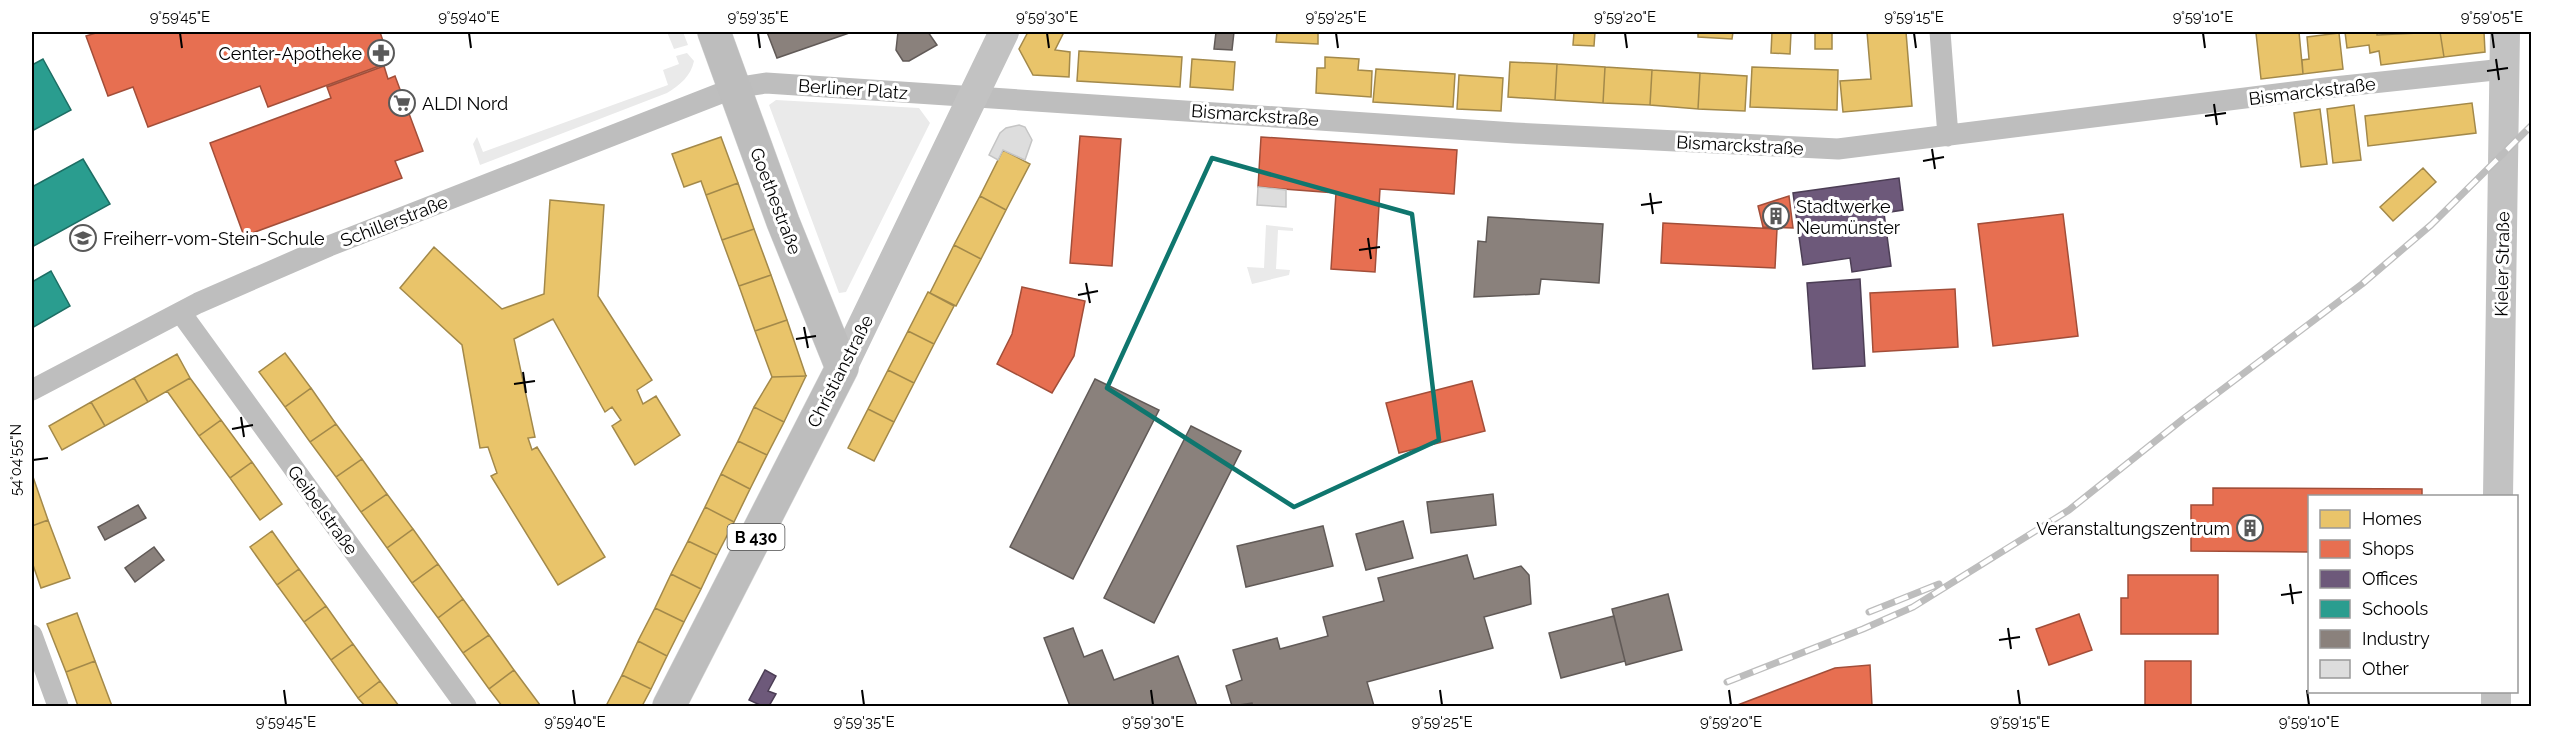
<svg xmlns="http://www.w3.org/2000/svg" width="2563" height="738" viewBox="0 0 2563 738" font-family="Raleway,sans-serif">
	<style>
		.green { fill: #eaeaea }
		.homes { fill: #e9c46a; stroke: #a3894a; stroke-width: 1.5 }
		.shops { fill: #e76f51; stroke: #a24e39; stroke-width: 1.5 }
		.offices { fill: #6d597a; stroke: #4c3e55; stroke-width: 1.5 }
		.schools { fill: #2a9d8f; stroke: #1d6e64; stroke-width: 1.5 }
		.industry { fill: #8a817c; stroke: #615a57; stroke-width: 1.5 }
		.building { fill: #ddd; stroke: #c5c5c5; stroke-width: 1.5 }
		.lines { fill: none; stroke-linecap: round; stroke-linejoin: round }
		.primary-casing { stroke: #dbdbdb; stroke-width: 34 }
		.street { stroke: #bebebe; stroke-width: 21 }
		.secondary { stroke: #c2c2c2; stroke-width: 30 }
		.primary { stroke: #bdbdbd; stroke-width: 33 }
		.rail-casing { stroke: #bdbdbd; stroke-width: 7 }
		.rail { stroke: #fff; stroke-width: 4.5; stroke-dasharray: 14; stroke-linecap: butt }
		.marked { fill: none; stroke: #0f766e; stroke-width: 4.5; stroke-linejoin: round }
		.ticks { fill: none; stroke: #000; stroke-width: 2 }
		.labels { text-anchor: middle; dominant-baseline: central; stroke-width: 6; stroke-linejoin: round; paint-order: stroke }
		.shield { fill: #fff; stroke: #4c4c4c; stroke-width: 1.5 }
		.shield-label { font-size: 16px; font-weight: bold; fill: #000 }
		.poi-label { font-size: 18px; fill: #000; stroke: #fff; text-anchor: start }
		.street-label { font-size: 18px; fill: #000; stroke: #fff }
		.neatline { fill: none; stroke: #000; stroke-width: 2 }
		.ticks-label { font-size: 15px; text-anchor: middle; fill: #000 }
	</style>
	<rect width="100%" height="100%" fill="#fff"/>
	<path class="green" d="M667,32H683L688,45L674,49Z
		M687,53L694,61C691,76 680,85 667,93L480,165L473,144L477,137L483,152L668,85L663,70L679,64L676,56Z
		M776,100L919,108L930,123L846,292L839,293L769,105Z
		M1266,225L1293,228V231L1278,230L1276,269L1290,270L1289,275L1252,284L1247,267L1264,268Z"/>
	<path class="homes" d="M1028,32H1064L1055,50L1070,52L1069,77L1033,75L1019,49Z
		M1277,32H1318V44L1276,42Z
		M1574,32H1595L1594,46L1573,45Z
		M1698,32H1733L1732,39L1698,37Z
		M1772,32H1791L1790,54L1771,53Z
		M1815,32H1832V49H1815Z
		M1867,32H1906L1912,106L1843,112L1840,81L1871,79Z
		M2299,32L2303,74L2261,79L2256,33Z
		M2345,32H2377V35L2440,32L2444,57L2381,65L2379,51L2370,53L2369,45L2347,48Z
		M2440,32H2484L2485,52L2444,57Z
		M2339,33L2343,69L2303,74L2302,60L2309,59L2307,37Z
		M1079,51L1182,57L1180,87L1077,81Z
		M1325,57L1359,59L1358,70L1372,71L1371,97L1316,93L1317,68H1325Z
		M1192,59L1235,62L1233,90L1190,87Z
		M1510,62L1557,64L1555,100L1508,97Z
		M1557,64L1605,67L1603,103L1555,100Z
		M1605,67L1652,70L1650,105L1603,103Z
		M1752,67L1838,70L1837,110L1750,107Z
		M1376,69L1455,74L1453,107L1373,102Z
		M1652,70L1700,73L1698,109L1650,105Z
		M1700,73L1747,76L1745,111L1698,109Z
		M1459,75L1503,78L1501,111L1457,109Z
		M2472,103L2476,133L2368,146L2365,116Z
		M2354,105L2361,160L2333,163L2327,109Z
		M2320,109L2327,164L2301,167L2294,113Z
		M721,137L738,183L706,195L701,181L684,187L672,154Z
		M1003,150L1030,164L1006,210L980,196Z
		M2423,168L2436,182L2393,221L2380,207Z
		M738,183L754,229L722,240L706,195Z
		M980,196L1006,210L981,259L954,245Z
		M550,200L604,205L598,296L652,380L637,390L643,404L656,396L680,435L635,465L612,426L621,420L612,407L605,412L553,319L514,339L535,437L528,438L532,450L537,447L605,557L558,585L491,476L497,473L488,447L480,448L462,345L400,288L434,247L502,309L544,294Z
		M754,229L771,275L739,286L722,240Z
		M954,245L981,259L956,306L930,293Z
		M771,275L787,320L755,331L739,286Z
		M928,292L954,306L934,344L908,331Z
		M787,320L806,376L772,377L755,331Z
		M908,331L934,344L914,383L888,370Z
		M285,353L311,388L285,407L259,372Z
		M177,354L190,378L148,402L134,378Z
		M888,370L914,383L894,422L868,409Z
		M806,376L784,422L754,407L772,377Z
		M134,378L148,402L105,426L91,402Z
		M190,378L221,420L199,436L167,391Z
		M311,388L336,424L310,442L285,407Z
		M91,402L105,426L62,450L49,426Z
		M754,407L784,422L767,455L738,441Z
		M868,409L894,422L874,461L848,448Z
		M221,420L252,462L230,478L199,436Z
		M336,424L362,459L336,477L310,442Z
		M738,441L767,455L750,489L721,474Z
		M362,459L387,494L361,512L336,477Z
		M252,462L282,504L260,520L230,478Z
		M32,474L48,520L32,526Z
		M721,474L750,489L734,522L705,507Z
		M387,494L413,529L387,548L361,512Z
		M705,507L734,522L717,555L688,541Z
		M48,520L70,578L41,588L32,562V526Z
		M413,529L438,564L412,583L387,548Z
		M272,531L299,569L277,585L250,547Z
		M688,541L717,555L701,589L671,574Z
		M438,564L463,599L438,618L412,583Z
		M299,569L326,606L304,622L277,585Z
		M671,574L701,589L684,622L655,608Z
		M463,599L489,635L463,653L438,618Z
		M326,606L353,644L331,660L304,622Z
		M655,608L684,622L667,656L638,641Z
		M77,613L95,661L66,672L47,624Z
		M489,635L514,670L489,689L463,653Z
		M638,641L667,656L651,689L622,675Z
		M353,644L380,681L358,698L331,660Z
		M95,661L112,706H78L66,672Z
		M514,670L540,705L538,706H502L489,689Z
		M622,675L651,689L642,706H606Z
		M380,681L399,706H365L358,698Z"/>
	<path class="shops" d="M99,32H380L390,62L268,107L260,86L148,127L133,87L108,96L86,36Z
		M384,66L388,79L395,76L423,151L395,161L402,178L244,236L210,143L331,98L327,87Z
		M1080,136L1121,139L1112,266L1070,263Z
		M1261,137L1457,150L1454,194L1380,189L1375,272L1331,269L1336,193L1258,187Z
		M1789,196L1793,228L1763,227L1758,206Z
		M2063,214L2078,336L1993,346L1978,224Z
		M1663,223L1777,229L1775,268L1661,263Z
		M1022,287L1085,301L1074,356L1052,393L997,364L1012,334Z
		M1955,289L1958,347L1873,352L1870,293Z
		M1472,381L1485,431L1399,453L1386,403Z
		M2213,488L2422,489V496H2310V552L2191,551V505H2213Z
		M2128,575H2218V634H2121V598H2128Z
		M2079,614L2092,650L2049,665L2036,629Z
		M2145,661H2191V706H2145Z
		M1870,665L1872,706H1735L1835,668Z"/>
	<path class="offices" d="M1899,178L1903,210L1884,213L1891,266L1852,272L1850,258L1803,265L1793,193Z
		M1860,279L1865,366L1813,369L1807,283Z
		M765,670L776,676L768,691L776,694L769,706H762L749,700Z"/>
	<path class="schools" d="M43,59L71,110L32,131V65Z
		M83,159L110,204L32,247V187Z
		M51,271L70,306L32,328V282Z"/>
	<path class="industry" d="M767,32H852L777,58Z
		M898,32H928L937,45L909,61H903L896,50Z
		M1216,32H1234L1232,50L1214,49Z
		M1488,217L1603,224L1599,283L1541,279L1539,294L1474,297L1478,241L1486,242Z
		M1095,379L1159,410L1073,579L1010,547Z
		M1191,426L1241,451L1154,623L1104,598Z
		M1493,494L1496,525L1431,533L1427,502Z
		M138,505L146,518L105,540L98,527Z
		M1403,521L1413,558L1366,570L1356,534Z
		M1323,526L1333,566L1246,587L1237,546Z
		M154,547L164,560L135,582L125,568Z
		M1467,555L1474,579L1521,566L1529,575L1531,604L1484,617L1493,648L1367,682L1374,706H1253L1252,703L1232,706L1226,686L1242,680L1233,650L1277,638L1280,649L1328,636L1323,617L1384,601L1378,578Z
		M1668,594L1682,650L1626,665L1612,609Z
		M1614,616L1625,661L1561,678L1549,633Z
		M1073,628L1084,657L1102,650L1114,680L1178,656L1197,706H1070L1044,638Z"/>
	<path class="building" d="M1019,125L1025,127L1032,140L1025,160L1003,150L998,160L989,155L1000,133L1006,128Z
		M1258,187L1286,190V207L1257,205Z"/>
	<g class="lines">
		<defs>
			<path id="primary" d="M669,706L842,368L783,222L714,32"/>
		</defs>
		<use href="#primary" class="primary-casing"/>
		<path class="street" d="M1940,32L1948,136
			M181,313L466,706
			M32,390L198,303L329,246L734,88L766,83L1515,133L1838,149L2325,88L2504,69
			M32,635L58,706"/>
		<path class="secondary" d="M842,368L1004,32
			M2498,496L2505,32
			M2496,706V692"/>
		<use href="#primary" class="primary"/>
		<defs>
			<path id="rail" d="M1869,612L1939,584
				M1727,682L1863,629L1913,607L2069,510L2183,419L2362,284L2431,225L2532,125"/>
		</defs>
		<use href="#rail" class="rail-casing"/>
		<use href="#rail" class="rail"/>
	</g>
	<path class="marked" d="M1212,158L1412,214L1439,440L1294,507L1107,388Z"/>
	<path class="ticks" d="M180,33L182,48M469,33L471,48M758,33L760,48M1047,33L1049,48M1336,33L1338,48M1625,33L1627,48M1914,33L1916,48M2203,33L2205,48M2492,33L2494,48M2496,59L2499,80M2487,71L2508,68M2214,104L2217,125M2205,116L2226,113M1932,149L1935,169M1923,161L1944,157M1650,193L1653,214M1641,205L1662,202M1368,238L1371,259M1359,250L1380,247M1086,283L1090,303M1078,295L1098,291M804,327L808,348M796,339L816,336M523,372L526,393M514,384L535,381M241,417L244,437M232,429L253,425M33,460L48,458M2290,584L2293,604M2281,595L2302,592M2008,628L2011,649M1999,640L2020,637M284,690L286,705M573,690L575,705M862,690L864,705M1151,690L1153,705M1440,690L1442,705M1729,690L1731,705M2018,690L2020,705M2307,690L2309,705"/>
	<defs>
		<symbol id="pharmacy-ring" viewBox="-11 -11 22 22"><circle r="9.5" fill="#fff" stroke="#595959" stroke-width="1.5"/><path d="M-2-6h4v4h4v4h-4v4h-4v-4h-4v-4h4Z" fill="#595959"/></symbol>
		<symbol id="supermarket-ring" viewBox="-11 -11 22 22"><circle r="9.5" fill="#fff" stroke="#595959" stroke-width="1.5"/><path d="M-6-5.5h2.5l.6 2H6L4.5 2H-2.5L-4.4-4H-6ZM-1.5 3.2a1.3 1.3 0 1 0 .1 0ZM3 3.2a1.3 1.3 0 1 0 .1 0Z" fill="#595959"/></symbol>
		<symbol id="building-ring" viewBox="-11 -11 22 22"><circle r="9.5" fill="#fff" stroke="#595959" stroke-width="1.5"/><path d="M-4-6H4V6H1V3H-1V6H-4ZM-2.5-4.3h1.7v1.8h-1.7ZM.8-4.3h1.7v1.8H.8ZM-2.5-1h1.7V.8h-1.7ZM.8-1h1.7V.8H.8Z" fill="#595959"/></symbol>
		<symbol id="school-ring" viewBox="-11 -11 22 22"><circle r="9.5" fill="#fff" stroke="#595959" stroke-width="1.5"/><path d="M0-5L7-2L0 1L-7-2ZM-4 1L0 2.5L4 1V4Q0 6-4 4Z" fill="#595959"/></symbol>
	</defs>
	<g fill-rule="evenodd">
		<use href="#pharmacy-ring" x="366" y="38" width="30" height="30"/>
		<use href="#supermarket-ring" x="387" y="88" width="30" height="30"/>
		<use href="#building-ring" x="1761" y="201" width="30" height="30"/>
		<use href="#school-ring" x="68" y="223" width="30" height="30"/>
		<use href="#building-ring" x="2235" y="513" width="30" height="30"/>
	</g>
	<g class="labels">
		<rect class="shield" x="727.5" y="524" width="57" height="26" rx="4.5"/>
		<g class="shield-label">
			<text x="756" y="537">B 430</text>
		</g>
		<g class="poi-label">
			<text x="362" y="53" text-anchor="end">Center-Apotheke</text>
			<text x="422" y="103">ALDI Nord</text>
			<text x="1796" y="206">Stadtwerke<tspan x="1796" dy="21">Neumünster</tspan></text>
			<text x="103" y="238">Freiherr-vom-Stein-Schule</text>
			<text x="2230" y="528" text-anchor="end">Veranstaltungszentrum</text>
		</g>
		<g class="street-label">
			<text transform="translate(853 89) rotate(4)">Berliner Platz</text>
			<text transform="translate(2312 91) rotate(-7)">Bismarckstraße</text>
			<text transform="translate(1255 115) rotate(4)">Bismarckstraße</text>
			<text transform="translate(1740 145) rotate(3)">Bismarckstraße</text>
			<text transform="translate(776 201) rotate(69)">Goethestraße</text>
			<text transform="translate(394 221) rotate(-21)">Schillerstraße</text>
			<text transform="translate(2502 264) rotate(-89)">Kieler Straße</text>
			<text transform="translate(840 371) rotate(-63)">Christianstraße</text>
			<text transform="translate(323 510) rotate(54)">Geibelstraße</text>
		</g>
	</g>
	<rect width="2563" height="738" fill="none" stroke="#ffffff" stroke-width="66"/>
	<rect x="2308" y="495" width="210" height="198" fill="#ffffff" stroke="#999999" stroke-width="1.5"/>
	<rect x="2320" y="510" width="30" height="18" fill="#e9c46a" stroke="#999999" stroke-width="1.5"/>
	<text x="2362" y="525" font-size="18" fill="#000000">Homes</text>
	<rect x="2320" y="540" width="30" height="18" fill="#e76f51" stroke="#999999" stroke-width="1.5"/>
	<text x="2362" y="555" font-size="18" fill="#000000">Shops</text>
	<rect x="2320" y="570" width="30" height="18" fill="#6d597a" stroke="#999999" stroke-width="1.5"/>
	<text x="2362" y="585" font-size="18" fill="#000000">Offices</text>
	<rect x="2320" y="600" width="30" height="18" fill="#2a9d8f" stroke="#999999" stroke-width="1.5"/>
	<text x="2362" y="615" font-size="18" fill="#000000">Schools</text>
	<rect x="2320" y="630" width="30" height="18" fill="#8a817c" stroke="#999999" stroke-width="1.5"/>
	<text x="2362" y="645" font-size="18" fill="#000000">Industry</text>
	<rect x="2320" y="660" width="30" height="18" fill="#dddddd" stroke="#999999" stroke-width="1.5"/>
	<text x="2362" y="675" font-size="18" fill="#000000">Other</text>
	<rect x="33" y="33" width="2497" height="672" class="neatline"/>
	<g class="ticks-label">
		<text x="180" y="22">9°59'45"E</text>
		<text x="469" y="22">9°59'40"E</text>
		<text x="758" y="22">9°59'35"E</text>
		<text x="1047" y="22">9°59'30"E</text>
		<text x="1336" y="22">9°59'25"E</text>
		<text x="1625" y="22">9°59'20"E</text>
		<text x="1914" y="22">9°59'15"E</text>
		<text x="2203" y="22">9°59'10"E</text>
		<text x="2492" y="22">9°59'05"E</text>
		<text transform="translate(16 460) rotate(-90)" y="5">54°04'55"N</text>
		<text x="286" y="727">9°59'45"E</text>
		<text x="575" y="727">9°59'40"E</text>
		<text x="864" y="727">9°59'35"E</text>
		<text x="1153" y="727">9°59'30"E</text>
		<text x="1442" y="727">9°59'25"E</text>
		<text x="1731" y="727">9°59'20"E</text>
		<text x="2020" y="727">9°59'15"E</text>
		<text x="2309" y="727">9°59'10"E</text>
	</g>
</svg>
